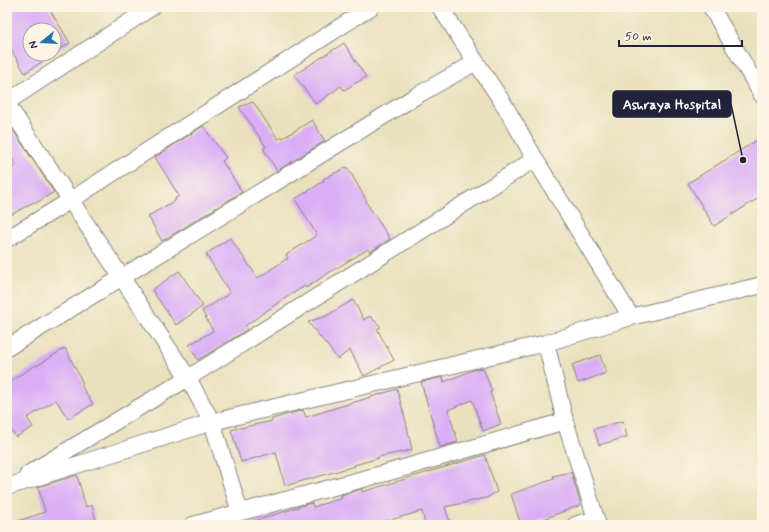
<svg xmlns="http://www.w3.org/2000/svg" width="769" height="532" viewBox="0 0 769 532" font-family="Mynerve,sans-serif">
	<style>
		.building { fill: #daadf6 }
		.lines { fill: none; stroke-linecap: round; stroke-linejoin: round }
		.minor-casing { stroke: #86827c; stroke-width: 18 }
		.minor { stroke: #fff; stroke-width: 16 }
		.leader { fill: none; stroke: #22223b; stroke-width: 1.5 }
		.callout-dot { fill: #22223b; stroke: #fcf5e5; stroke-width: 1.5 }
		.callout { fill: #22223b; stroke: #22223b; stroke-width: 1.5 }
		.callout-label { font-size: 14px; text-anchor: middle; font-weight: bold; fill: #fff }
	</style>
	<rect width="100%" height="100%" fill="#fcf5e5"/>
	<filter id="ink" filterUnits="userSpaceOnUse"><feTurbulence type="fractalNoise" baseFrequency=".025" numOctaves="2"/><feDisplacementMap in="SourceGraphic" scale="8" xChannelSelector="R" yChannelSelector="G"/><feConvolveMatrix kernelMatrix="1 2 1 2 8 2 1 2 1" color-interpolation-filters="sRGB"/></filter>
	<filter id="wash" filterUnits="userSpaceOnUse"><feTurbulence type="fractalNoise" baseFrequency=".012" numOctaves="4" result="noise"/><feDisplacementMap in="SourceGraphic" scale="16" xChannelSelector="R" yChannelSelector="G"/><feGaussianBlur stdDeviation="0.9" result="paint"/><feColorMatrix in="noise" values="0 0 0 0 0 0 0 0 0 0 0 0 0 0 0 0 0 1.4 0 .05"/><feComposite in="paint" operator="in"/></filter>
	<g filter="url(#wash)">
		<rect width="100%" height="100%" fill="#e9e1be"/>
		<g id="blocks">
			<path class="building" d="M7,7H48L70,43L54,52V30H30V54H50L45,57L46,59L25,73L7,43Z
				M344,43L366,77L344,90L341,86L316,104L294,75Z
				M253,102L278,139L283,137V138L312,120L325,141L277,171L263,148L266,147L239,107Z
				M7,121L54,192L36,203L34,202L7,217V173L13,169L12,168L16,165L7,152Z
				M203,126L226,158L222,161L242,192L162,241L148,216L176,200L175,198L179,196L155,157Z
				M762,137V196L714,226L688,183Z
				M347,167L367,201L366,202L390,239L370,252L368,249L330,272L306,288L305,286L282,300L245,326L247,330L198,360L189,345L213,331L202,311L230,293L206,254L230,238L258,278L288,258L286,255L317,235L295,199L324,181L323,179Z
				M179,271L203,306L176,325L152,290Z
				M353,300L364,320L370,316L381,327L377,329L394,360L364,376L350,350L338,359L308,322L326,316Z
				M65,348L83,383L81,385L93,404L68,419L56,400L27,418L33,427L16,437L7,424V383L36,365L37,366Z
				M600,355L606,373L578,383L572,365Z
				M483,368L492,391L490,392L501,424L483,431L472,400L448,410L458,442L440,447L421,382L443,377L444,382L473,370Z
				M397,389L406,422L412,450L378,457L379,458L354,465L355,466L285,486L276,452L241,462L231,430L272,421V419L303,410L306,417Z
				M623,421L627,437L599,445L594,429Z
				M485,455L497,492L486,498L445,507L451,525H425L422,511L372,525H253L252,522L307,504L312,503L313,507L342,498L341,495L362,489V492Z
				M571,472L581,505L527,525H521L511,494L554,479L553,476Z
				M77,475L86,507L92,505L97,525H15V522L45,512L38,487Z"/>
		</g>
	</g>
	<g filter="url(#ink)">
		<use href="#blocks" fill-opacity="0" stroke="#86827c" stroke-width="1"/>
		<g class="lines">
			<defs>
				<path id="minor" d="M440,7L476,62
					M711,7L762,95
					M7,102L152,7
					M7,104L188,378L212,422L240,512
					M7,239L71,200L371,7
					M546,343L565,421L598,525
					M7,348L416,96L476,62L505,106L535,159L631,317
					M28,474L188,378L535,159
					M7,487L212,422L546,343L631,317L762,285
					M193,525L393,471L565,421
					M575,525L596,518"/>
			</defs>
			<use href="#minor" class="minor-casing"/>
			<use href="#minor" class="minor"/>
		</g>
	</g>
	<path class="leader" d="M743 160L731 104"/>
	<circle class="callout-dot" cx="743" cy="160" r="4"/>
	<rect class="callout" x="613" y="91" width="118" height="26" rx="4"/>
	<g class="callout-label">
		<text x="672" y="109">Ashraya Hospital</text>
	</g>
	<rect width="769" height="532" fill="none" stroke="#fcf5e5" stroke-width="24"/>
	<g transform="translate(42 42) rotate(252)"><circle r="19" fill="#fcf5e5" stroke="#a5a1a1"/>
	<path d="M0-3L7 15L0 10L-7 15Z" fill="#1f6fb2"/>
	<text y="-6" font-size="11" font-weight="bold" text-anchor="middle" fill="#22223b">N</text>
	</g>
	<path d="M619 40v6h123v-6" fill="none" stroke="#22223b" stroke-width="2"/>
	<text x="625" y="40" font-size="12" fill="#22223b" stroke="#fcf5e5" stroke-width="3" paint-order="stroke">50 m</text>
</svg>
